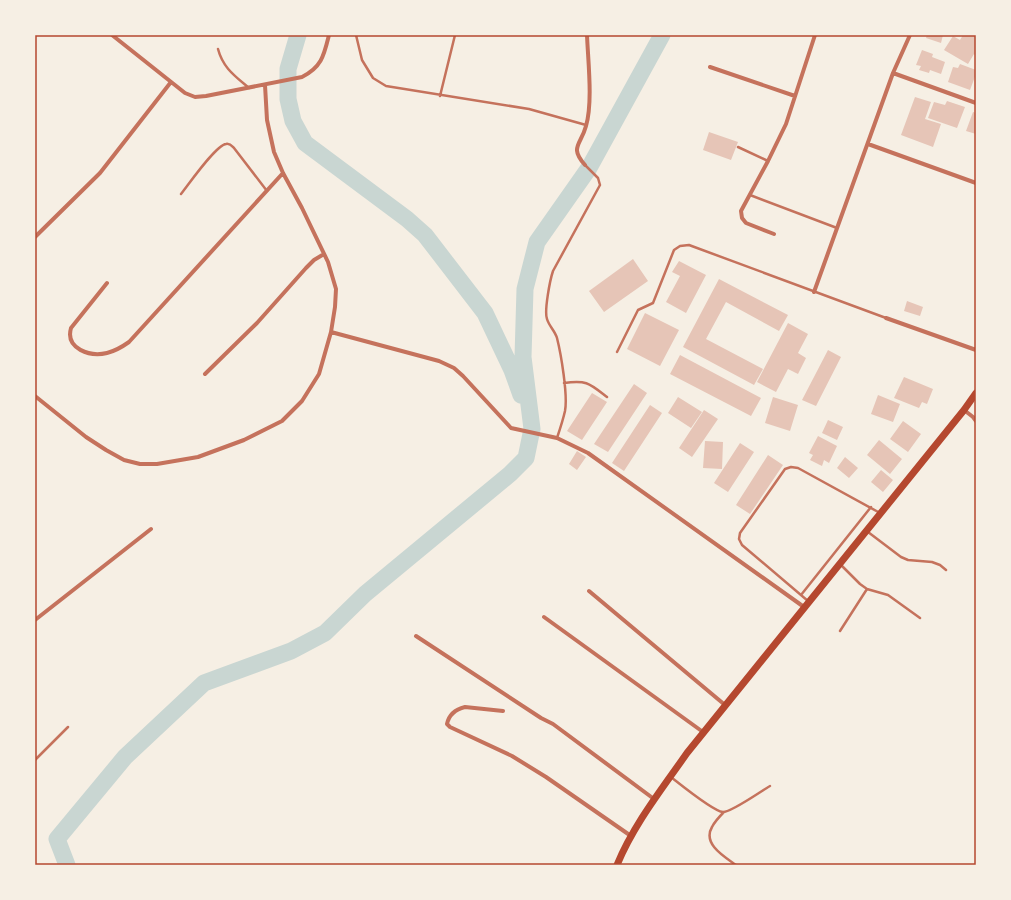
<svg xmlns="http://www.w3.org/2000/svg" width="1011" height="900" viewBox="0 0 1011 900" font-family="'Exo 2',sans-serif">
	<style>
		.lines { fill: none; stroke-linecap: round; stroke-linejoin: round }
		.river { stroke: #c9d6d2; stroke-width: 17 }
		.building { fill: #e6c5b7 }
		.service { stroke: #c5725c; stroke-width: 2.5 }
		.minor { stroke: #c5725c; stroke-width: 4 }
		.secondary { stroke: #b5482f; stroke-width: 7 }
		.neatline { fill: none; stroke: #b5482f; stroke-width: 1.5 }
	</style>
	<rect width="100%" height="100%" fill="#f6efe4"/>
	<g class="lines">
		<path class="river" d="M298,35L288,69V99L293,121L305,143L407,219L425,235L485,313L512,370L521,395
			M67,865L57,839L125,757L204,683L291,651L325,633L365,594L510,474L526,458L532,429L523,357L525,289L537,242L589,168L662,35"/>
	</g>
	<path class="building" d="M927,35H943L941,43L926,38Z
		M963,35H976V56L974,54L968,64L944,50L953,36L960,40Z
		M922,50L933,54L932,57L945,62L941,74L930,70L929,73L919,70L921,66L916,65Z
		M960,64L976,70V74L970,90L948,82L953,67L958,68Z
		M915,97L931,102L925,119L941,124L933,147L901,135Z
		M947,101L965,107L957,128L928,118L934,102L945,105Z
		M973,112L976,113V134L966,131Z
		M709,132L738,142L731,160L703,150Z
		M633,259L648,281L604,312L589,291Z
		M679,261L706,275L686,313L666,302L680,276L672,272Z
		M719,279L788,315L779,331L726,302L706,339L763,369L754,385L683,347Z
		M907,301L923,307L920,316L904,311Z
		M645,313L679,330L660,366L627,349Z
		M788,323L808,334L798,353L806,358L798,374L788,369L776,392L757,382Z
		M828,350L841,357L816,406L802,400Z
		M680,355L761,398L751,416L670,374Z
		M904,377L933,389L927,404L922,402L919,408L894,398Z
		M634,384L647,393L608,452L594,444Z
		M592,393L607,402L582,440L567,431Z
		M878,395L900,404L893,422L871,414Z
		M678,397L702,412L691,428L668,413Z
		M773,397L798,405L790,431L765,423Z
		M650,405L662,413L624,471L612,463Z
		M704,410L718,419L692,457L679,448Z
		M828,420L843,427L837,440L822,433Z
		M903,421L921,434L908,452L890,439Z
		M818,436L837,446L829,463L824,460L822,466L810,460L813,455L809,453Z
		M879,440L902,459L890,474L867,455Z
		M705,441L723,442L722,469L703,468Z
		M740,443L754,452L728,492L714,483Z
		M577,451L586,457L577,470L569,464Z
		M768,455L783,465L750,514L736,505Z
		M845,457L858,468L849,478L837,468Z
		M881,470L893,480L883,492L871,482Z"/>
	<g class="lines">
		<path class="service" d="M356,35L362,60L373,78L386,86L529,109L586,125
			M218,49C223,68 235,76 249,88
			M440,96L455,35
			M738,147L768,161
			M181,194C189,184 216,145 226,144C230,143 232,146 234,148L267,191
			M750,195L837,228
			M617,352L638,310L653,303L674,250L680,246L689,245L886,318
			M564,383C587,380 589,383 607,397
			M557,438C560,429 563,420 565,411C568,395 561,354 557,338C555,331 549,326 547,319C544,311 550,280 553,271L600,185L598,178L585,165
			M868,532L901,557L908,560L932,562L940,565L946,570
			M841,565L860,584L867,589L888,595L920,618
			M801,595L871,507
			M808,601L742,545L739,539L740,533L785,469L791,467L798,468L880,513
			M840,631L867,589
			M35,760L68,727
			M671,777C680,784 713,811 723,812C732,812 761,791 770,786
			M724,812C720,816 715,821 712,827C702,844 725,857 736,865"/>
		<path class="minor" d="M112,35L185,93L195,97L206,96L302,77C322,67 324,55 329,35
			M710,67L795,96
			M893,73L976,103
			M868,144L976,183
			M585,165C569,147 581,145 586,126C593,102 588,61 587,35
			M774,234L746,223L742,218L741,211L768,161L786,124L815,35
			M35,237L100,173L171,82
			M107,283L71,328C65,349 90,357 107,353C115,351 122,347 129,342L283,173
			M814,292L893,73L910,35
			M886,318L976,350
			M331,332L439,361L454,368L463,376L511,428L557,438L588,453L804,607
			M205,374L257,323L306,268L314,260L324,254
			M35,396L86,437L106,450L124,460L140,464H157L198,457L244,440L282,421L302,401L319,374L331,332L335,307L336,289L328,262L302,208L283,173L274,152L267,120L265,85
			M964,410L973,417L976,421
			M589,591L725,705
			M544,617L703,732
			M35,620L151,529
			M416,636L541,718L553,724L654,799
			M503,711L465,707C457,709 449,714 447,724L450,727L512,756L546,777L631,836"/>
		<path class="secondary" d="M617,865C634,824 662,789 687,753L964,410L976,393"/>
	</g>
	<rect width="1011" height="900" fill="none" stroke="#f6efe4" stroke-width="72"/>
	<rect x="36" y="36" width="939" height="828" class="neatline"/>
</svg>
